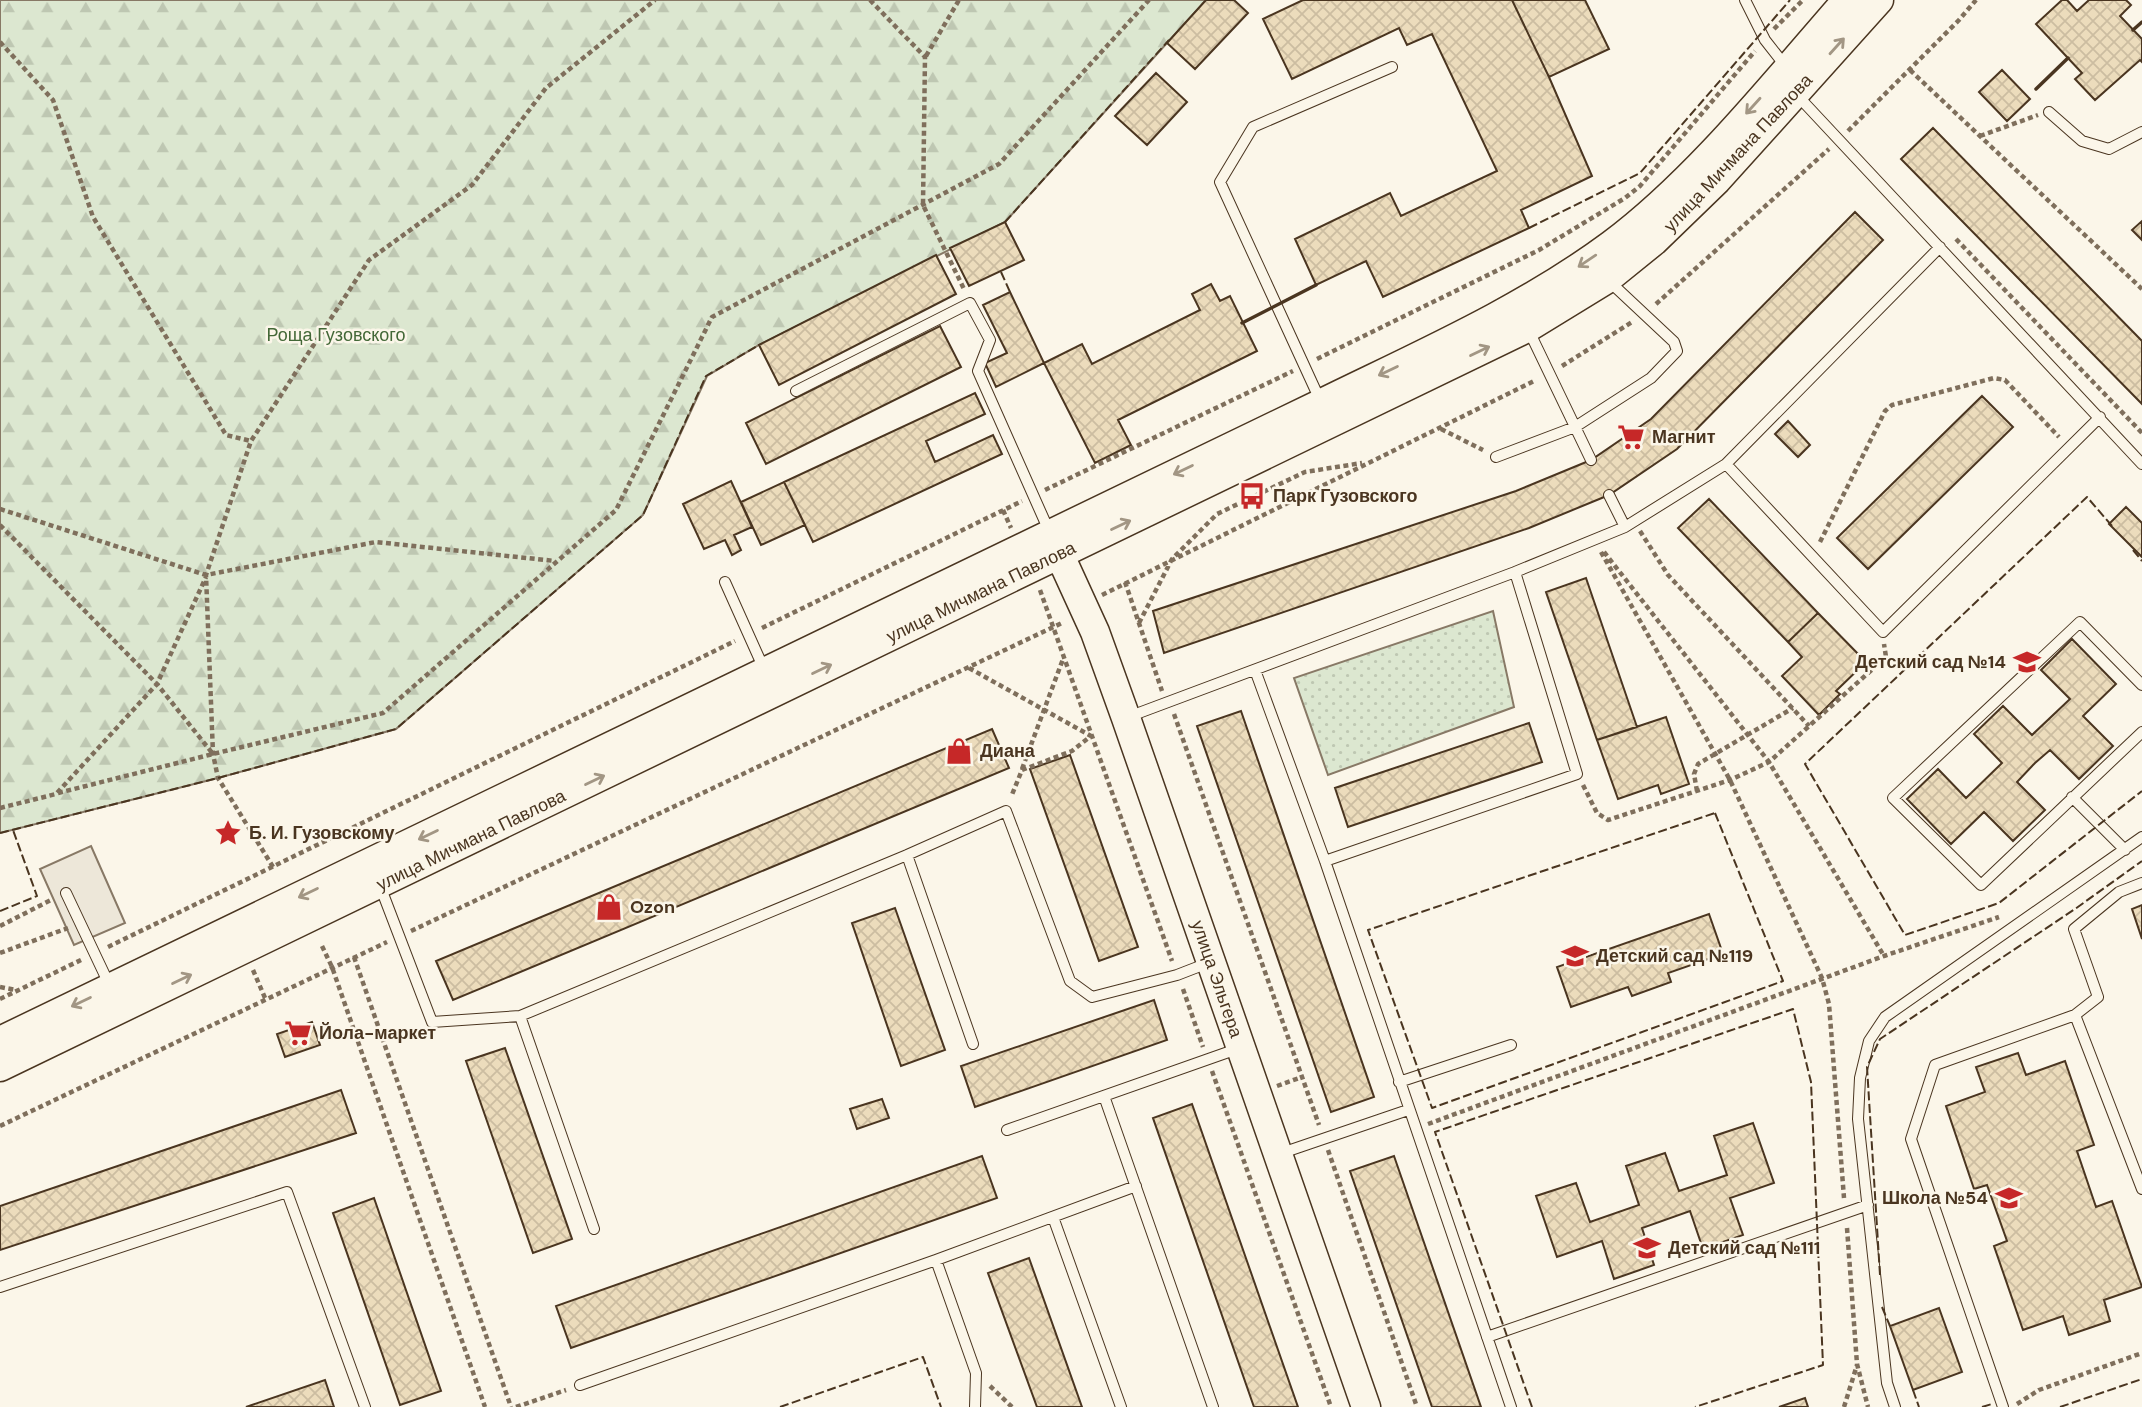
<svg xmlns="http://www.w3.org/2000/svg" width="2142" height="1407" viewBox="0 0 2142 1407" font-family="'DM Sans',sans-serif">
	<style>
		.grass { fill: url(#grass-dots); stroke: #887966; stroke-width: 2 }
		.forest { fill: url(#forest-firs); stroke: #887966; stroke-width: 2 }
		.parking { fill: #ede7d9; stroke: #887966; stroke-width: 2 }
		.building { fill: url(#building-cross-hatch); stroke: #4a3520; stroke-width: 2 }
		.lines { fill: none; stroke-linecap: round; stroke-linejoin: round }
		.lane-casing { stroke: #4a3520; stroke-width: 12 }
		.secondary-casing { stroke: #4a3520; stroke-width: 31 }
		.path { stroke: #7f6f5c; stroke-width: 4.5; stroke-dasharray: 5 3.5; stroke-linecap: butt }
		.lane { stroke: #fbf6e9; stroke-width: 10 }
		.secondary { stroke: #fbf6e9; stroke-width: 28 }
		.fence { stroke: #4a3520; stroke-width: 2; stroke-dasharray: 9 3.5; stroke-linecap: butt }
		.wall { stroke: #4a3520; stroke-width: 3.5 }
		.oneway { stroke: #a29684 }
		.labels { text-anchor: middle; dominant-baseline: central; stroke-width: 5; stroke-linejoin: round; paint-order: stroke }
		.street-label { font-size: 18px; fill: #4a3520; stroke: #fbf6e9 }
		.park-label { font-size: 18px; fill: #436837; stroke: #fbf6e9 }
		.poi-label { font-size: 18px; font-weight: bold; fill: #4a3520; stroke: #fbf6e9; text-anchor: start }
	</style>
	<defs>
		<pattern id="grass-dots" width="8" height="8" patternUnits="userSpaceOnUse" patternTransform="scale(1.75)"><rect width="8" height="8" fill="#dce7d0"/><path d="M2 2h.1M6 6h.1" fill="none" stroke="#bec7b2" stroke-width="1.8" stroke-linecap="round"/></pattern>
		<pattern id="forest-firs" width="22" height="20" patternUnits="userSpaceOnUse" patternTransform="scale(1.75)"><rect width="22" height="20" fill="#dce7d0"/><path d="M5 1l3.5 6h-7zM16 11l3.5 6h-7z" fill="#bec7b2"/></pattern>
		<pattern id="building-cross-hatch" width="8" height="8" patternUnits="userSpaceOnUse" patternTransform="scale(1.75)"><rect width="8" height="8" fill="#ecdcbc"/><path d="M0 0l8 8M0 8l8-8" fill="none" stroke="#ccbda1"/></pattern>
	</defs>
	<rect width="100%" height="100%" fill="#fbf6e9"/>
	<path class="grass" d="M1493,611L1514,707L1328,775L1294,678Z"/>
	<path class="forest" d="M0,0H1206L1005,222L759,345L707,376L643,515L396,729L218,778L0,833Z"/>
	<path class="parking" d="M91,846L125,923L74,945L40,869Z"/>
	<path class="building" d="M1206,0H1234L1248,13L1195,69L1167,43Z
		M1303,0H1512L1549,77L1592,176L1521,210L1529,228L1383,297L1366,261L1316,285L1295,239L1390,193L1401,216L1497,171L1432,34L1407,45L1399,28L1292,79L1263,19Z
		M1512,0H1585L1609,49L1549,77Z
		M2062,0H2067L2077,11L2089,0H2126L2131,5L2120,16L2142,39V62L2140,60L2095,100L2075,79L2082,73L2036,24Z
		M2002,70L2030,99L2007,121L1979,92Z
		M1156,73L1187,102L1147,145L1115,116Z
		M1933,128L2142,341V404L1901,159Z
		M1855,212L1883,240L1677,449L1609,495L1529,528L1164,653L1153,611L1516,491L1591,460L1651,419Z
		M2142,221V240L2132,230Z
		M1005,222L1024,260L969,286L950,248Z
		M936,255L956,294L779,385L759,345Z
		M1211,284L1220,301L1230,296L1257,351L1118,420L1131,445L1095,463L1044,363L1082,344L1092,364L1200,310L1192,294Z
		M1010,292L1044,363L996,387L985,363L1007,353L983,305Z
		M940,326L961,367L766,464L746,423Z
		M975,393L985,414L926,441L935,462L993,435L1002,454L813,542L784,482Z
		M1982,396L2013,427L1868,569L1837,538Z
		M1788,421L1810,445L1798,457L1775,434Z
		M731,481L752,527L734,535L741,550L732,555L725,540L704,549L683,504Z
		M784,482L805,525L761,545L741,502Z
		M1709,499L1818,613L1788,642L1678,528Z
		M2126,507L2142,523V557L2109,524Z
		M1586,578L1637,727L1597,740L1546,592Z
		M1818,613L1866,662L1836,691L1840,694L1819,715L1782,676L1802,657L1788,642Z
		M2072,639L2116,684L2083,716L2113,746L2079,779L2050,750L2035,763L2017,782L2045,810L2013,841L1984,812L1951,844L1907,799L1938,769L1966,798L2002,763L1974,734L2003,706L2032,735L2070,699L2041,670Z
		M1241,711L1374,1097L1331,1112L1197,726Z
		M1666,717L1689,784L1661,794L1658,785L1618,799L1597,740Z
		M1529,723L1542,762L1348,827L1335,788Z
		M992,729L1009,768L453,1000L436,961Z
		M1070,755L1138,947L1099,961L1030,769Z
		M2142,905V939L2132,909Z
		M895,908L945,1050L901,1066L852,923Z
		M1709,914L1723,954L1668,973L1671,982L1632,996L1628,987L1571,1007L1557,967Z
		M1154,1000L1167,1040L975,1107L961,1066Z
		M312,1022L320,1045L285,1057L277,1034Z
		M505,1048L572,1239L533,1253L466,1061Z
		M2018,1053L2026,1075L2065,1061L2094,1145L2077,1151L2096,1207L2112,1201L2142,1287L2104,1300L2110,1321L2069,1335L2063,1316L2023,1330L1994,1246L2007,1241L1987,1185L1974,1189L1946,1106L1985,1092L1976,1067Z
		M341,1090L356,1133L0,1250V1206Z
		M882,1099L889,1118L857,1129L850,1109Z
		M1192,1104L1298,1407H1254L1153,1118Z
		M1753,1123L1774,1183L1730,1198L1743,1235L1703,1249L1690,1211L1642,1228L1654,1265L1614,1279L1602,1241L1557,1257L1536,1196L1576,1183L1590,1222L1639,1205L1626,1166L1665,1153L1679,1191L1727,1175L1714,1136Z
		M982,1156L997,1198L571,1348L556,1306Z
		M1394,1156L1481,1407H1432L1350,1171Z
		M374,1198L441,1391L400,1405L333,1213Z
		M1029,1258L1082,1407H1037L988,1273Z
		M1939,1308L1962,1372L1913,1390L1890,1326Z
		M325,1380L334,1407H246Z
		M1805,1398L1808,1407H1779Z"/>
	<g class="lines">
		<defs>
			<path id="lane" d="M1745,0L1765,40L1787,68
				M1796,94L2142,464
				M2049,112L2082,141L2109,149L2142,132
				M1529,331L1591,460
				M796,391L970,303L990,340L978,371L1050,533
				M1320,400L1220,182L1253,127L1392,67
				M1496,457L1575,427L1651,378L1677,351L1674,342L1610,282
				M1726,464L1883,632L2100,417
				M1609,495L1625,527
				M725,582L764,669
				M1255,670L1325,861L1511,1407
				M2142,685L2080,622L1893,798L1981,885L2142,732
				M1128,717L1515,572L1625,527L1726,464L1940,247
				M2072,797L2125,850
				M907,855L973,1044
				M1325,861L1577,774L1515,572
				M380,886L432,1022L520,1016L907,855L1006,811L1070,981L1092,997L1177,975L1208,963
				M66,893L109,984
				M2075,1015L2098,997L2074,929L2119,892L2142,883
				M520,1016L594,1229
				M1399,1082L1511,1045
				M1104,1096L1213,1407
				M1007,1130L1237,1049
				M1279,1154L1408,1110
				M1053,1217L1121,1407
				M936,1260L976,1373L975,1407
				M0,1287L287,1192L365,1407
				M1487,1337L1868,1205
				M580,1385L936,1260L1136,1186
				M1895,1407L1887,1383L1858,1119L1860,1078L1869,1041L1885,1017L2142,837
				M2003,1407L1911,1139L1935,1065L2075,1015L2142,1189"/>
			<path id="secondary" d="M1052,538L1095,632L1126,718L1366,1407
				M0,1041L1322,403C1420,355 1523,310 1611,245C1697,181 1776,81 1847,0
				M0,1067L1527,328L1607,279L1654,241L1717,180L1879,0"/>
		</defs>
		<use href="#lane" class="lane-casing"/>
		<use href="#secondary" class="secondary-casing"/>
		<path class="path" d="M870,0L925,57L923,205L964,289
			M1774,29L1803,0
			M0,42L53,100L93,217L226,435L251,441
			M926,56L959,0
			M1910,70L2142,289
			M1848,131L1959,20L1976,0
			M1980,136L2038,115
			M1956,239L2142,433
			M1656,304L1829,149
			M1317,359L1539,250L1625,198L1640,186L1755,51
			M1562,366L1632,322
			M1441,429L1483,450
			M1045,490L1293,371
			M0,509L206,575L376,542L555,561
			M1003,510L1011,528
			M0,525L157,684L213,754L383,713L616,510L712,317L999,164L1149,0
			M1640,531L1668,575L1809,726
			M1820,542L1885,411L1892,405L1994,378L2005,380L2059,437
			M1601,552L1730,780L1822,978L1829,1004L1844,1198
			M1604,552L1769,762L1884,956
			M1125,582L1162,691
			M1040,590L1172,961
			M1102,595L1536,380
			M1139,623L1172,559L1217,514L1305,472L1362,463
			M762,628L1022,501
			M969,668L1091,736L1072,751L1022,770L1011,797
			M1174,714L1319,1125
			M1022,769L1063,659
			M1583,785L1597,813L1608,820L1730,780L1769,762L1886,657L1884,644
			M1697,791L1694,774L1698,764L1793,708
			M58,793L213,754
			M0,808L56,794L157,684L206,577
			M273,867L218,778L213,754L206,575L251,441L369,260L472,185L546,88L655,0
			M0,926L53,899
			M411,931L1064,622
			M322,946L332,967L485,1407
			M108,947L735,641
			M0,953L68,928
			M354,957L511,1407
			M253,970L265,998
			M0,987L16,990
			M1183,989L1203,1047
			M0,999L81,960
			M1212,1071L1331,1407
			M1277,1086L1302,1077
			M1428,1124L1884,956L1999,917
			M0,1126L387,942
			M1328,1150L1417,1407
			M1847,1228L1857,1364L1868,1407
			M990,1386L1012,1407
			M2017,1404L2039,1390L2142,1353
			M516,1407L566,1390
			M1844,1407L1857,1365"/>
		<use href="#lane" class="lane"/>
		<use href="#secondary" class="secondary"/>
		<path class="fence" d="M1005,222L1169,40
			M1529,228L1640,173L1790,0
			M1001,272L1010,292
			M2112,526L2087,497L1805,764L1905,935L1999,903L2142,791
			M2133,550L2142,561
			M1715,813L1783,981L1432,1108L1368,930Z
			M0,833L218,778L396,729L643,515L706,376L759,345
			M0,911L37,896L13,830
			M1880,1275L1867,1067L1880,1039L2075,909L2142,861
			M1882,1307L1890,1326
			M1913,1390L1919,1407
			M780,1407L923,1357L941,1407
			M1532,1407L1435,1132L1793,1009L1811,1082L1823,1365L1695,1407
			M1982,1407L1992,1404
			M2060,1407L2142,1379"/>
		<path class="wall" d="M2133,30L2142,22
			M2036,89L2068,58
			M1242,323L1316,285"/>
	</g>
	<defs><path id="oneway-shaft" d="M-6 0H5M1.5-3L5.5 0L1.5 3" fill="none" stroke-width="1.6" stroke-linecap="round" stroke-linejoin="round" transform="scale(1.75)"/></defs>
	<g class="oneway">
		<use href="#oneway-shaft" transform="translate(1837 46) rotate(-48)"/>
		<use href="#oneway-shaft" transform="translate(1753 106) rotate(132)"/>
		<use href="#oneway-shaft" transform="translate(1587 261) rotate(146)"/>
		<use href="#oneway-shaft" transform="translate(1480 351) rotate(-26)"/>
		<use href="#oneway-shaft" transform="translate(1388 371) rotate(154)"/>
		<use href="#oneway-shaft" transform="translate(1183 470) rotate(154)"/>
		<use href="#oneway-shaft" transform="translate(1121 525) rotate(-25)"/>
		<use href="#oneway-shaft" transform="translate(822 669) rotate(-26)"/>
		<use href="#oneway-shaft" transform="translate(595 780) rotate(-26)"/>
		<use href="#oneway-shaft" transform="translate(428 835) rotate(154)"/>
		<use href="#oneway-shaft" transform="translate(308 893) rotate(154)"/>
		<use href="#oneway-shaft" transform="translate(182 979) rotate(-26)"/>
		<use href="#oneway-shaft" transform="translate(81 1002) rotate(154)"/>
	</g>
	<defs>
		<symbol id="supermarket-bare" viewBox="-9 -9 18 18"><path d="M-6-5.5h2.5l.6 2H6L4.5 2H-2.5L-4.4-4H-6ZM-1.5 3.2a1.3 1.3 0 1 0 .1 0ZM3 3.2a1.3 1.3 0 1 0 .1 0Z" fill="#c62828" stroke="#fbf6e9" stroke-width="2.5" paint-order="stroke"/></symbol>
		<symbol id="bus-bare" viewBox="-9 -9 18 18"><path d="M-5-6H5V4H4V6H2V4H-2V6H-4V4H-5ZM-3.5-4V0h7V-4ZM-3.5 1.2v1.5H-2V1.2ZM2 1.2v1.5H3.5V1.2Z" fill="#c62828" stroke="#fbf6e9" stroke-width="2.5" paint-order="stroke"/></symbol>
		<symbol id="school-bare" viewBox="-9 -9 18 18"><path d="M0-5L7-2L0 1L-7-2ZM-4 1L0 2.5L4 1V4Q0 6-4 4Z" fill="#c62828" stroke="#fbf6e9" stroke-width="2.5" paint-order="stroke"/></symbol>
		<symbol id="shop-bare" viewBox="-9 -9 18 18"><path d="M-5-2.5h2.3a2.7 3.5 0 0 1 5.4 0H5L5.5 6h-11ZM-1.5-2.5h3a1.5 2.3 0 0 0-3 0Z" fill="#c62828" stroke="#fbf6e9" stroke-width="2.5" paint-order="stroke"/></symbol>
		<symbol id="sight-bare" viewBox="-9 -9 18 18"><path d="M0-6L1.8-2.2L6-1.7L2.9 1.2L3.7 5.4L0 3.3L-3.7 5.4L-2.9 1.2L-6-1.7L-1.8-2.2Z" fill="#c62828" stroke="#fbf6e9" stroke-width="2.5" paint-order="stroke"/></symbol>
	</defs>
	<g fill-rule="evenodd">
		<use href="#supermarket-bare" x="1612" y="418" width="38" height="38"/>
		<use href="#bus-bare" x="1233" y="477" width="38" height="38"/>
		<use href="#school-bare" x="2008" y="643" width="38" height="38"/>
		<use href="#shop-bare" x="940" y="732" width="38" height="38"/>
		<use href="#sight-bare" x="209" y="814" width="38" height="38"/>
		<use href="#shop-bare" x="590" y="888" width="38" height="38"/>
		<use href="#school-bare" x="1556" y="937" width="38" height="38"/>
		<use href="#supermarket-bare" x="279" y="1014" width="38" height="38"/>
		<use href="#school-bare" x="1990" y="1179" width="38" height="38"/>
		<use href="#school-bare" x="1628" y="1229" width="38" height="38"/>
	</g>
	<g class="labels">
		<g class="street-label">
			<text transform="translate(1738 153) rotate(-47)">улица Мичмана Павлова</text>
			<text transform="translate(981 592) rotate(-26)">улица Мичмана Павлова</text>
			<text transform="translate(471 840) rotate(-26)">улица Мичмана Павлова</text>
			<text transform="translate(1217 979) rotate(71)">улица Эльгера</text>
		</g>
		<g class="park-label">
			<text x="336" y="335">Роща Гузовского</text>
		</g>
		<g class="poi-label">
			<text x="1652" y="437">Магнит</text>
			<text x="1273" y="496">Парк Гузовского</text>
			<text x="2006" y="662" text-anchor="end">Детский сад №14</text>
			<text x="980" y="751">Диана</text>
			<text x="249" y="833">Б. И. Гузовскому</text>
			<text x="630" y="907">Ozon</text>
			<text x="1596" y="956">Детский сад №119</text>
			<text x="319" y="1033">Йола-маркет</text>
			<text x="1988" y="1198" text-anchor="end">Школа №54</text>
			<text x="1668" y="1248">Детский сад №111</text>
		</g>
	</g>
</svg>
